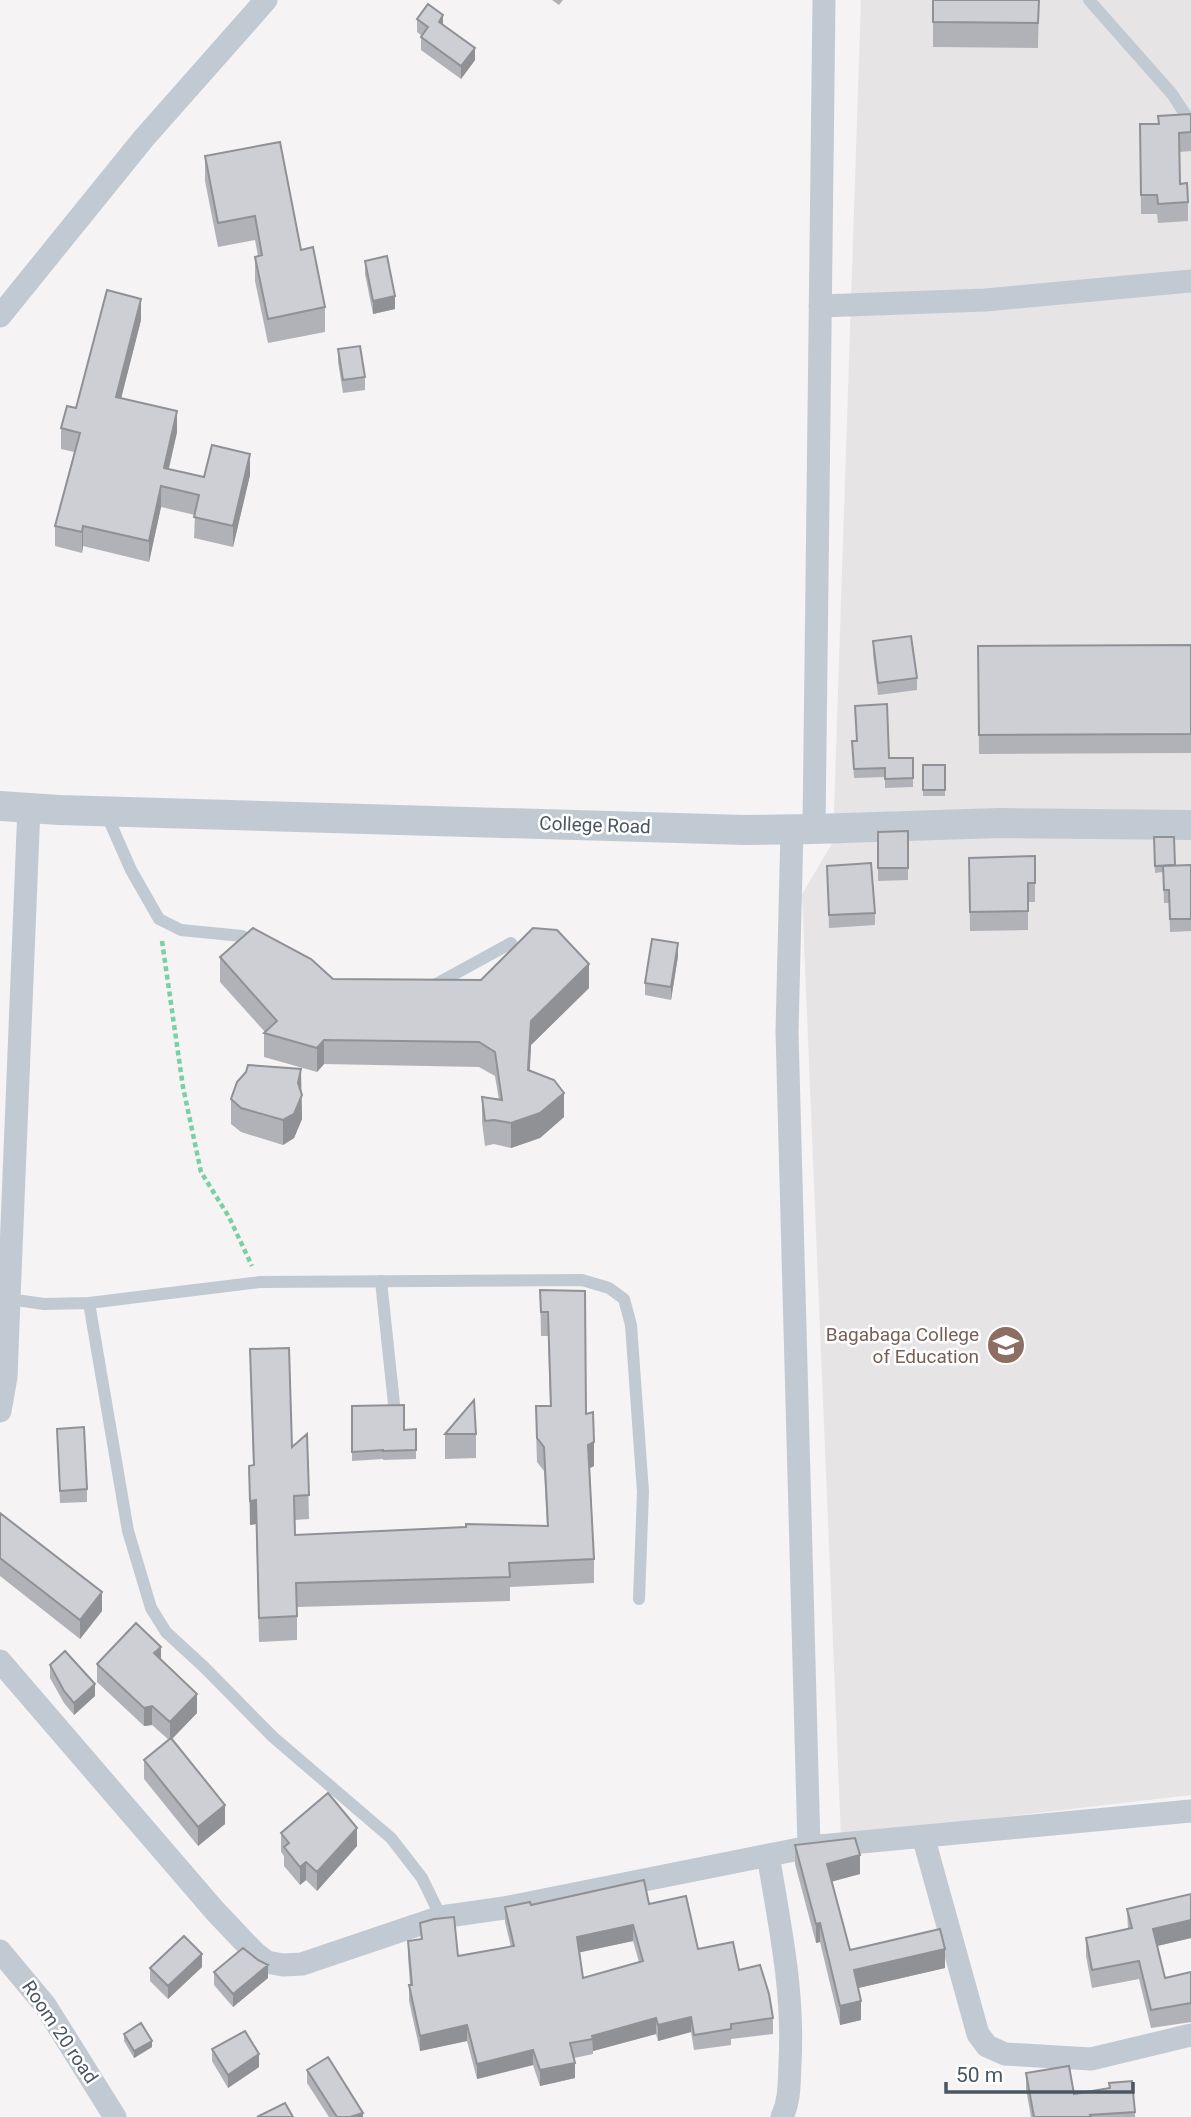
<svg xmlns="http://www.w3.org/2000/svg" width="1191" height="2117" viewBox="0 0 1191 2117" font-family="Roboto,sans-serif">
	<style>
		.education { fill: #e6e4e5 }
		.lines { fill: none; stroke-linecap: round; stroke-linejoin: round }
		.path { stroke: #7ad0a6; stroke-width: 4.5; stroke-dasharray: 5 3.5; stroke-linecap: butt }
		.service { stroke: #c1cad2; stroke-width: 12 }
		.minor { stroke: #c1cad2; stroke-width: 23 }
		.tertiary { stroke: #c1cad2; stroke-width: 30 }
		.wall { fill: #b0b2b7; fill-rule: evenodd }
		.shaded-wall { fill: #909195 }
		.building { fill: #cdcfd5; stroke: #909195; stroke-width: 2; fill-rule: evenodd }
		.labels { text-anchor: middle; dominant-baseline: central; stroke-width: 5; stroke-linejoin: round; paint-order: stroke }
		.street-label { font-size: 19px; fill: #4a5661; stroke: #fff }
		.education-label { font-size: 19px; fill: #785e54; stroke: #fff; text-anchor: end }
	</style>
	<rect width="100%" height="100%" fill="#f5f3f3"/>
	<path class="education" d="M861,0H1191V1795L841,1836L802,894L833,842Z"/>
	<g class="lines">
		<path class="path" d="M162,941L183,1087L201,1172L229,1217L252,1266"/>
		<path class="service" d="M1089,0L1172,94L1191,123
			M105,811L131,870L159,919L181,930L242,936L256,944
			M429,988L511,943
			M381,1281L394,1404
			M9,1299L44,1304L89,1303L260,1282L582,1280L609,1288L624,1299L631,1325L643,1492L639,1599
			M89,1303L128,1531L151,1608L166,1632L204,1667L273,1737L391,1838L422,1878L441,1917"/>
		<path class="minor" d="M820,306L985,300L1191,281
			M0,316L144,138L266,0
			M814,829L824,0
			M792,830L787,1032L809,1847
			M0,1298L9,1299L29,807
			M0,1411L6,1377L9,1299
			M0,1661L215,1911L254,1952L267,1962L283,1965L302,1964L441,1917L504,1908L809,1847L1191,1811
			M923,1836L978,2034L987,2046L1005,2054L1091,2059L1191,2035
			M768,1855C780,1927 794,1991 790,2064C789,2083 790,2100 782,2117
			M0,1951L45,2005L115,2117"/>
		<path class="tertiary" d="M0,806L59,810L745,830L814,829L999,823L1191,825"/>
	</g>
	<path class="wall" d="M552,0H563L559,5Z
		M933,0H1039L1038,48L933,47Z
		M417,19L443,25L475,60L461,79L421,50V37L422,36L417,32Z
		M1191,114V151L1179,152L1180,184L1188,202V221L1158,223L1157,214H1141L1140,124H1158Z
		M205,156L301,250L325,307V332L268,343L255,281V257L258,256L255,240L218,247L205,181Z
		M365,261L395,309L373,314L365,274Z
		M141,320L121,399L177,432L169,469L204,477L250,475L233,547L194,538L195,515L161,507L149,562L83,546L82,553L55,546V526L74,452L61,449V428Z
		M338,349L365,377V390L343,393L338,362Z
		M873,641L917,678V690L878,695L873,654Z
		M1191,645V753L979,754L978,646Z
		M852,741H856L889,758H913V787L885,788V777L854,778Z
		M923,765H945V796H923Z
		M908,831V880L878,881V832Z
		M1154,837L1175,866L1191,865V931L1170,932L1169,903H1164L1163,872L1155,873Z
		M1035,856V902H1028V930L970,931L969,858Z
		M827,866L875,913V925L829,928Z
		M678,956L671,1000L645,995V983Z
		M220,957L333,979L589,988L531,1045L530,1071L564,1117L540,1138L511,1148L494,1144L485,1146L482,1122V1097L499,1100L495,1076L479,1067L324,1064L317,1072L264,1057V1033L265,1032L220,982Z
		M301,1091L302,1119L294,1138L283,1145L241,1132L231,1124V1099Z
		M540,1290L586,1414L594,1466L590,1468L594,1559V1583L510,1587V1601L297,1607V1640L259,1642L256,1524L250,1525L249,1490V1466L253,1465L250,1349L292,1447L307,1434L309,1519L294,1520L295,1535L547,1526L544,1471L537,1462L536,1430V1406H550L548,1336H541Z
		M352,1406L404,1430L416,1429V1459L383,1460V1459L352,1461Z
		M57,1429L87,1489V1502L60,1503Z
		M445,1434H476V1458L445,1459Z
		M0,1513L102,1611L80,1639L0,1576Z
		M161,1660L197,1713L172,1739L225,1824L198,1846L144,1779V1760L169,1740L152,1725L144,1726L97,1682V1664Z
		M50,1665L95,1696L74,1715L64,1703L50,1678Z
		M281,1833L357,1846L317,1891L306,1880L300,1885L284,1866V1856L281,1852Z
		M795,1845L860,1874L832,1881L850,1950L945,1968L858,1988L861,2020L840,2025L820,1942L816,1943L795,1864Z
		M1191,1894V1938L1157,1946L1165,1978L1191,1972V2022L1151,2028L1139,1979L1092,1988L1086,1956V1938L1128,1929L1127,1909Z
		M649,1904L698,1949L739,1970L773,2018V2034L731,2039V2045L694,2050L691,2032L658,2041L656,2034L593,2051V2054L574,2058L575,2078L540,2086L533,2065L477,2079L467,2041L420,2051L409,2001V1985H410L408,1956V1941L421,1939L420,1923L458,1956L511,1947L505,1922V1907L531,1905ZM633,1941L639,1962L583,1978L580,1952Z
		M202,1967L168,1999L150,1981V1968Z
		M214,1972L268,1978L233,2007L214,1985Z
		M124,2034L152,2047L134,2058L124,2041Z
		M212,2049L259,2067L228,2088L212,2061Z
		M307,2070L363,2117H329L307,2083Z
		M1026,2073L1074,2094L1135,2112V2117H1031L1026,2089Z"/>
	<path class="shaded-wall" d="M443,15V28L439,22Z
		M475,48V60L461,79V66Z
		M395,296V309L373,314V301Z
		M141,299V320L116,418V397Z
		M177,411V432L164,488V468Z
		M250,454V475L233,547V526Z
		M161,486V507L149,562V541Z
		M83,526V546L82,553V532Z
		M678,943V956L671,1000V987Z
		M589,964V988L531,1045L528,1095L531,1021Z
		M324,1040V1064L317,1072V1048Z
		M301,1069L302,1119L294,1138L283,1145V1120L298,1083Z
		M564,1093V1117L540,1138L511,1148V1123Z
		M594,1442V1466L588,1469V1445Z
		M256,1500V1524L250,1525V1501Z
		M102,1592V1611L80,1639V1620Z
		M161,1647V1665L154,1653Z
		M95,1684V1696L74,1715V1703Z
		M197,1694V1713L170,1741V1722Z
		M152,1706V1725L144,1726V1708Z
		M225,1805V1824L198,1846V1827Z
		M357,1828V1846L317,1891V1872Z
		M860,1855V1874L827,1883V1864Z
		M306,1862V1880L300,1885V1867Z
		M1191,1920V1938L1153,1947V1929Z
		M820,1923V1942L816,1943V1924Z
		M633,1925V1941L577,1953V1937Z
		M945,1949V1968L854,1989V1970Z
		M202,1954V1967L168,1999V1986Z
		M268,1965V1978L233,2007V1994Z
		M861,2001V2020L840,2025V2006Z
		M691,2017V2032L658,2041V2025Z
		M656,2018V2034L593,2051L592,2036Z
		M467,2025V2041L420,2051V2036Z
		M152,2041V2047L134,2058V2051Z
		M533,2050V2065L477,2079V2064Z
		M259,2054V2067L228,2088V2075Z
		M575,2063V2078L540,2086V2070Z
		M363,2113V2117H350Z"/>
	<path class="building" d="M933,0H1039L1038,23L933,22Z
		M428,4L443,15L439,22L475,48L461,66L421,37L428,27L417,19Z
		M1191,114V132L1179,133L1180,184L1187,183L1188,202L1158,204L1157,195H1141L1140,124H1159L1158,116Z
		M280,142L301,250L313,247L325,307L268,319L255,257L262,255L255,216L218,223L205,156Z
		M387,256L395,296L373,301L365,261Z
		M107,290L141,299L116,397L177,411L164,468L204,477L212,445L250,454L233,526L194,517L199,495L161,486L149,541L83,526L82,532L55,526L80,433L61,428L67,406L76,408Z
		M360,346L365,377L343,380L338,349Z
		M911,636L917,678L878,683L873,641Z
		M1191,645V734L979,735L978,646Z
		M887,704L889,758H913V778L885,779V768L854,769L852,741H857L855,706Z
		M923,765H945V790H923Z
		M908,831V868H878V832Z
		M1154,837H1174L1175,865L1155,866Z
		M1035,856V883H1028V911L970,912L969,858Z
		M871,863L875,913L829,915L827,866Z
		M1191,865V919H1170L1169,890H1164L1163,866Z
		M253,928L311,959L333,979L481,980L533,928L557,930L589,964L531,1021L528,1070L554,1080L564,1093L540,1113L511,1123L494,1120L485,1121L482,1097L502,1100L495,1052L479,1042L324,1040L317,1048L264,1033L277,1021L220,957Z
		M652,939L678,943L671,987L645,983Z
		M248,1065L301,1069L298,1083L302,1095L294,1114L283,1120L241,1108L231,1099L237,1082L246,1072Z
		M540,1290L585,1291L586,1414L593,1412L594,1442L588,1445L594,1559L509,1563L510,1577L296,1583L297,1616L259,1618L256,1500L250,1501L249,1466L254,1465L250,1349L289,1348L292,1447L307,1434L309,1495L294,1496L295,1535L466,1527V1524L548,1526L544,1447L537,1438L536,1406H551L548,1312H541Z
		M474,1400L476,1434H445Z
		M404,1405V1430L416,1429V1450L383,1451V1450L352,1452V1406Z
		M84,1427L87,1489L60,1491L57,1429Z
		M0,1513L102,1592L80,1620L0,1558Z
		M136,1623L161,1647L154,1653L197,1694L170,1722L152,1706L144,1708L97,1664Z
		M65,1651L95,1684L74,1703L64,1691L50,1665Z
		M171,1738L225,1805L198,1827L144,1760Z
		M328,1793L357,1828L317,1872L306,1862L300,1867L284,1847L289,1843L281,1833Z
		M855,1838L860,1855L827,1864L850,1950L940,1929L945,1949L854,1970L861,2001L840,2006L820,1923L816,1924L795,1845Z
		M644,1880L649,1904L686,1896L698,1949L733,1942L739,1970L760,1965L769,1994L773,2018L731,2024V2029L694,2035L691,2017L658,2025L656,2018L592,2036L593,2039L570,2043L575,2063L540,2070L533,2050L477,2064L467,2025L420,2036L409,1985H412L408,1941L422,1939L420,1923L434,1919L454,1917L458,1956L514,1946L505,1907L530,1902L531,1905ZM633,1925L643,1961L583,1978L577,1937Z
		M1191,1894V1920L1153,1929L1165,1978L1191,1972V2003L1151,2010L1139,1961L1092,1970L1086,1938L1132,1928L1127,1909Z
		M184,1936L202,1954L168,1986L150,1968Z
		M243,1948L258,1960L268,1965L233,1994L214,1972Z
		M141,2023L152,2041L134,2051L124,2034Z
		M245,2031L259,2054L228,2075L212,2049Z
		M328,2057L363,2113L350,2117H337L307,2070Z
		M1069,2066L1074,2094L1110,2088L1109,2083L1132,2081L1135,2112L1090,2115L1091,2117H1034L1026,2073Z
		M285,2103L293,2117H257Z"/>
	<defs>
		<symbol id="university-disc" viewBox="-11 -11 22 22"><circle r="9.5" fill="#8d6e63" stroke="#fff"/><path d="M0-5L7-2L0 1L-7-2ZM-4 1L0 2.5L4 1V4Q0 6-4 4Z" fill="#fff"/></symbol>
	</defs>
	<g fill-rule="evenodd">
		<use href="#university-disc" x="984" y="1323" width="44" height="44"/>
	</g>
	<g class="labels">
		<g class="street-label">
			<text transform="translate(595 825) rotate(2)">College Road</text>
			<text transform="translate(60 2032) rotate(56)">Room 20 road</text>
		</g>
		<g class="education-label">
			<text x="979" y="1334">Bagabaga College<tspan x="979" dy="22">of Education</tspan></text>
		</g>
	</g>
	<path d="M946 2082v10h187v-10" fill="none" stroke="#4a5661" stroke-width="3.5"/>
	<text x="956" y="2082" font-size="21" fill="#4a5661" stroke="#ffffff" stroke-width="5" paint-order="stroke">50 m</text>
</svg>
